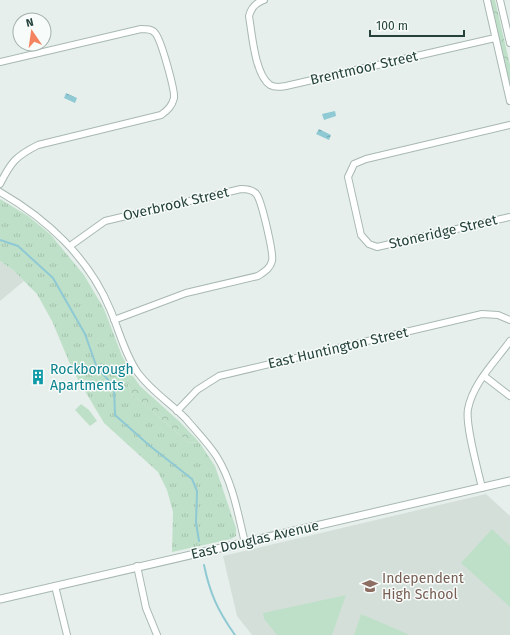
<svg xmlns="http://www.w3.org/2000/svg" width="510" height="635" viewBox="0 0 510 635" font-family="'Fira Sans',sans-serif">
	<style>
		.built { fill: #d4dfda }
		.grass { fill: url(#grass-tufts) }
		.forest { fill: url(#forest-crowns) }
		.park { fill: #bfe0c8 }
		.water { fill: url(#water-ripples) }
		.lines { fill: none; stroke-linecap: round; stroke-linejoin: round }
		.stream { stroke: #8ec9d4; stroke-width: 2 }
		.minor-casing { stroke: #a8b8b2; stroke-width: 8 }
		.tertiary-casing { stroke: #a8b8b2; stroke-width: 9 }
		.minor { stroke: #fff; stroke-width: 6 }
		.tertiary { stroke: #fff; stroke-width: 7 }
		.labels { text-anchor: middle; dominant-baseline: central; stroke-width: 3; stroke-linejoin: round; paint-order: stroke }
		.street-label { font-size: 14px; fill: #24423a; stroke: #f7fbf9 }
		.culture-label { font-size: 14px; fill: #0d838f; stroke: #f7fbf9; text-anchor: start }
		.education-label { font-size: 14px; fill: #785e54; stroke: #f7fbf9; text-anchor: start }
	</style>
	<defs>
		<pattern id="grass-tufts" width="24" height="20" patternUnits="userSpaceOnUse"><rect width="24" height="20" fill="#bfe0c8"/><path d="M3 7l-1-3M5 7V3M7 7l1-3M15 17l-1-3M17 17v-4M19 17l1-3" fill="none" stroke="#a4c1ad"/></pattern>
		<pattern id="forest-crowns" width="20" height="18" patternUnits="userSpaceOnUse"><rect width="20" height="18" fill="#bfe0c8"/><path d="M2 6a3 3 0 1 1 6 0M12 15a3 3 0 1 1 6 0" fill="none" stroke="#a4c1ad"/></pattern>
		<pattern id="water-ripples" width="26" height="14" patternUnits="userSpaceOnUse"><rect width="26" height="14" fill="#8ec9d4"/><path d="M2 4q2-2 4 0t4 0M15 11q2-2 4 0t4 0" fill="none" stroke="#74a5ad"/></pattern>
	</defs>
	<rect width="100%" height="100%" fill="#e6efeb"/>
	<path class="built" d="M0,261L13,270L24,281L0,301Z
		M486,494L510,516V635H252L237,616L223,556Z"/>
	<path class="grass" d="M0,199L28,216L50,234L84,275L104,309L122,356L133,376L127,381L131,393L189,443L199,442L215,466L236,528V536L231,539L172,552L173,512L167,490L158,472L104,423L73,371L52,321L37,294L13,270L0,261Z"/>
	<path class="forest" d="M490,0H495L510,65V89Z
		M133,376L140,386L180,422L199,442L189,443L131,393L127,381Z"/>
	<path class="park" d="M81,404L89,410L97,421L90,426L75,410Z
		M492,529L510,546V607L461,563Z
		M346,595L332,635H277L264,619L263,613Z
		M361,614L410,635H354Z"/>
	<path class="water" d="M66,93L77,98L75,103L64,98Z
		M335,111L336,116L324,120L322,114Z
		M319,129L331,135L329,140L316,134Z"/>
	<g class="lines">
		<path class="stream" d="M0,240L18,246L53,278L85,334L97,368L114,386L115,415L150,446L192,479L197,491L196,523L199,541
			M204,565C210,594 218,611 235,635"/>
		<defs>
			<path id="minor" d="M264,0C255,3 251,8 249,16C252,34 255,75 270,85C275,88 281,87 286,86L495,38
				M487,0L510,101
				M500,0L510,43
				M0,62L141,29C146,29 152,29 155,33C161,39 175,90 174,98C172,106 168,110 161,115L38,145C16,156 11,162 0,184
				M510,125L366,159L354,164L348,177L361,235L369,244L377,247L510,217
				M0,192C47,219 89,258 110,309C119,330 125,355 138,373C153,393 171,403 186,419C196,431 209,444 217,457C233,483 238,514 245,543
				M70,246L105,221L241,189C247,189 254,190 257,195C262,203 274,254 272,261C270,269 264,272 258,276L186,293L114,320
				M484,376L510,396
				M177,411L197,390L219,376L482,314L498,315L510,320
				M482,488C478,470 465,425 468,409C473,383 495,362 510,341
				M137,566L146,608L157,635
				M55,586L67,635"/>
			<path id="tertiary" d="M0,599L510,481"/>
		</defs>
		<use href="#minor" class="minor-casing"/>
		<use href="#tertiary" class="tertiary-casing"/>
		<use href="#minor" class="minor"/>
		<use href="#tertiary" class="tertiary"/>
	</g>
	<defs>
		<symbol id="building-bare" viewBox="-9 -9 18 18"><path d="M-4-6H4V6H1V3H-1V6H-4ZM-2.5-4.3h1.7v1.8h-1.7ZM.8-4.3h1.7v1.8H.8ZM-2.5-1h1.7V.8h-1.7ZM.8-1h1.7V.8H.8Z" fill="#0f9aa8" stroke="#f7fbf9" stroke-width="2.5" paint-order="stroke"/></symbol>
		<symbol id="school-bare" viewBox="-9 -9 18 18"><path d="M0-5L7-2L0 1L-7-2ZM-4 1L0 2.5L4 1V4Q0 6-4 4Z" fill="#8d6e63" stroke="#f7fbf9" stroke-width="2.5" paint-order="stroke"/></symbol>
	</defs>
	<g fill-rule="evenodd">
		<use href="#building-bare" x="27" y="366" width="22" height="22"/>
		<use href="#school-bare" x="359" y="575" width="22" height="22"/>
	</g>
	<g class="labels">
		<g class="street-label">
			<text transform="translate(364 68) rotate(-13)">Brentmoor Street</text>
			<text transform="translate(176 204) rotate(-13)">Overbrook Street</text>
			<text transform="translate(443 232) rotate(-13)">Stoneridge Street</text>
			<text transform="translate(338 348) rotate(-13)">East Huntington Street</text>
			<text transform="translate(255 540) rotate(-13)">East Douglas Avenue</text>
		</g>
		<g class="culture-label">
			<text x="50" y="369">Rockborough<tspan x="50" dy="16">Apartments</tspan></text>
		</g>
		<g class="education-label">
			<text x="382" y="578">Independent<tspan x="382" dy="16">High School</tspan></text>
		</g>
	</g>
	<g transform="translate(32 32) rotate(347)"><circle r="19" fill="#f7fbf9" stroke="#a3b1ad"/>
	<path d="M0-3L7 15L0 10L-7 15Z" fill="#f4845f"/>
	<text y="-6" font-size="11" font-weight="bold" text-anchor="middle" fill="#24423a">N</text>
	</g>
	<path d="M370 30v6h94v-6" fill="none" stroke="#24423a" stroke-width="2"/>
	<text x="376" y="30" font-size="12" fill="#24423a" stroke="#f7fbf9" stroke-width="3" paint-order="stroke">100 m</text>
</svg>
